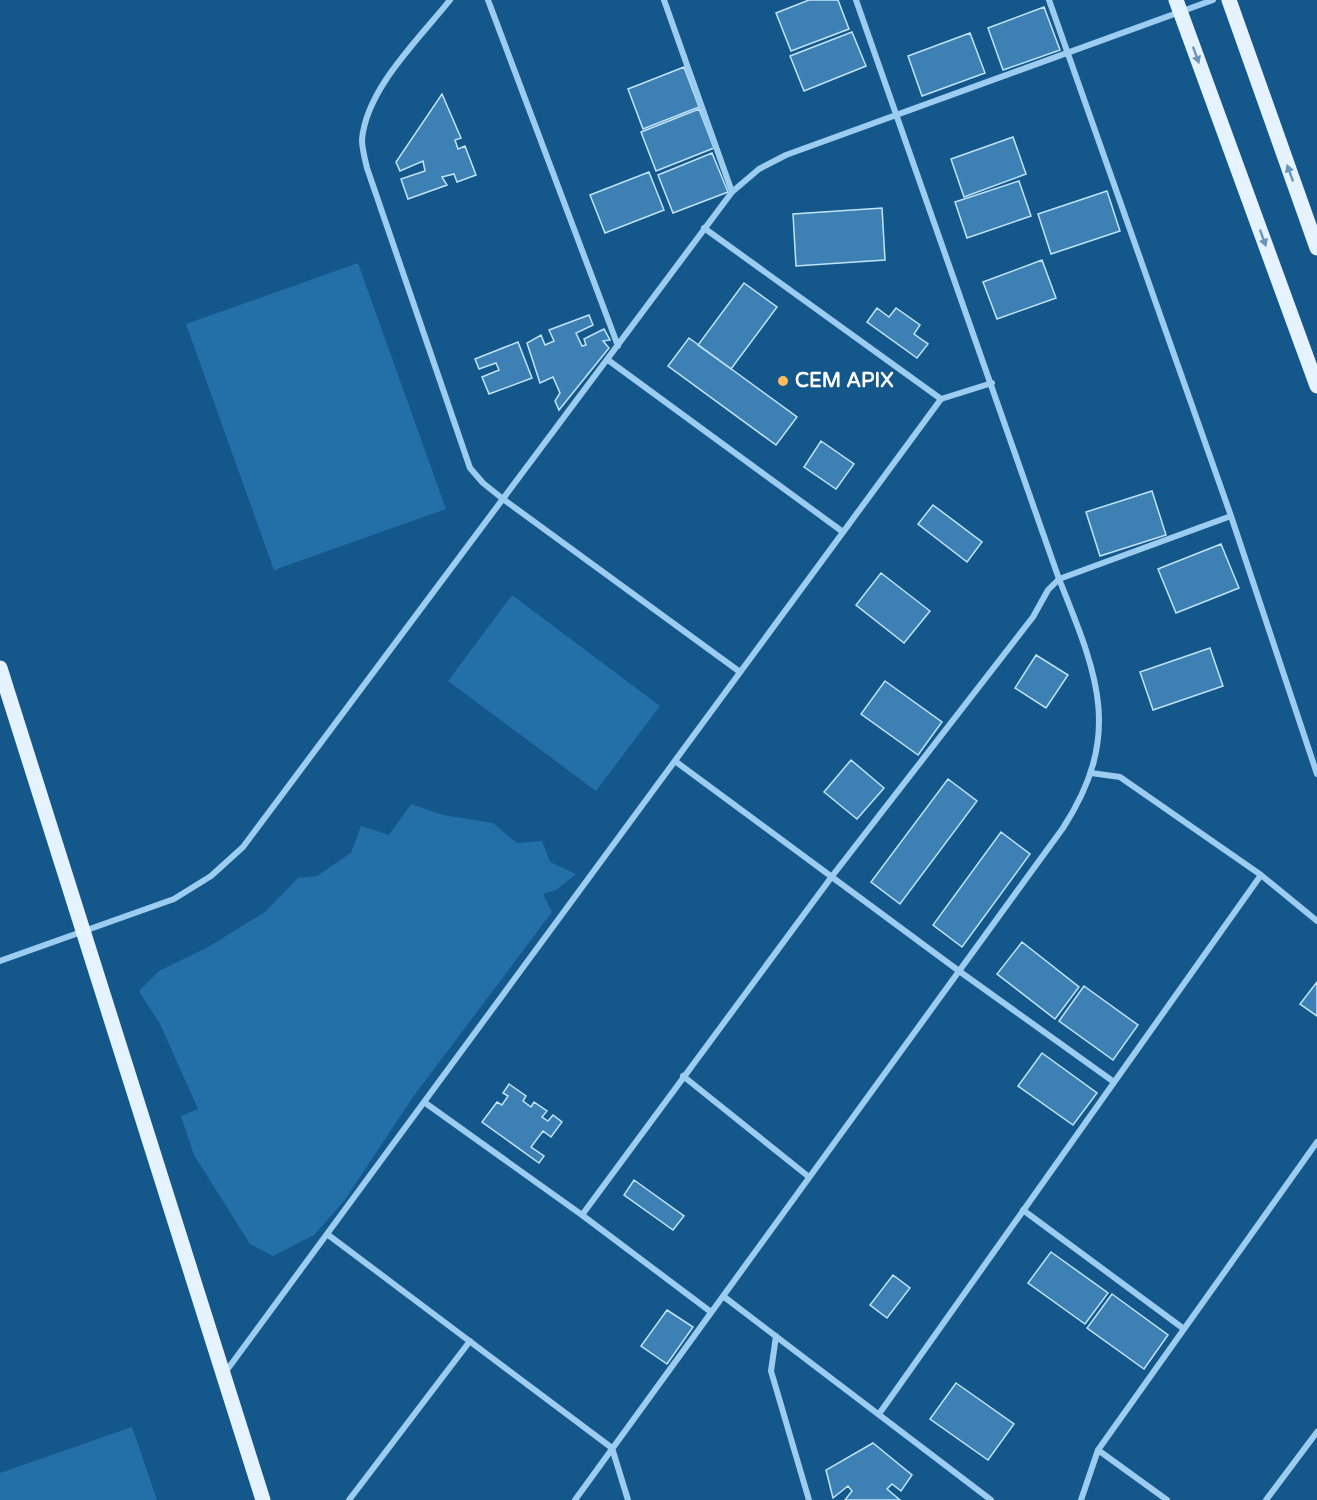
<svg xmlns="http://www.w3.org/2000/svg" width="1317" height="1500" viewBox="0 0 1317 1500" font-family="'Varela Round',sans-serif">
	<style>
		.green { fill: #2370a8 }
		.building { fill: #3d81b4; stroke: #c2e4fb; stroke-width: 1.5 }
		.lines { fill: none; stroke-linecap: round; stroke-linejoin: round }
		.street { stroke: #9ccdf0; stroke-width: 6 }
		.primary { stroke: #e5f2ff; stroke-width: 15 }
		.oneway { fill: #6895b9 }
		.poi-dot { fill: #ffba5b; stroke: #14578b; stroke-width: 2 }
		.labels { text-anchor: middle; dominant-baseline: central; stroke-width: 4.5; stroke-linejoin: round; paint-order: stroke }
		.poi-label { font-size: 20px; font-weight: bold; fill: #fff; stroke: #14578b; text-anchor: start }
	</style>
	<rect width="100%" height="100%" fill="#14578b"/>
	<path class="green" d="M358,263L446,509L274,570L186,324Z
		M512,595L660,706L596,791L448,681Z
		M411,804L443,815L493,823L517,843L542,841L550,862L576,874L556,890L543,894L552,912L413,1097L344,1201L314,1235L273,1256L250,1244L194,1155L181,1116L198,1109L160,1024L139,991L159,971L208,947L265,912L298,878L317,876L351,853L361,826L389,835Z
		M132,1427L157,1500H0V1473Z"/>
	<path class="building" d="M809,0H838L849,29L791,51L776,13Z
		M1044,7L1060,50L1003,70L988,28Z
		M852,32L866,66L804,91L790,56Z
		M970,33L985,73L922,96L908,56Z
		M684,67L699,107L643,129L628,89Z
		M442,94L461,138L455,140L458,149L465,146L476,175L457,182L454,174L442,177L447,185L408,199L401,179L425,171L423,161L400,171L396,162Z
		M699,109L714,148L656,171L641,132Z
		M1013,137L1026,174L964,197L951,159Z
		M712,153L728,192L673,213L658,175Z
		M649,172L664,210L605,233L590,195Z
		M1019,181L1031,216L967,238L955,202Z
		M1107,191L1120,231L1051,254L1038,214Z
		M882,208L885,260L796,266L793,214Z
		M1042,260L1056,298L997,319L983,282Z
		M744,283L777,307L731,369L698,345Z
		M877,308L889,317L896,308L920,325L914,334L928,344L917,358L867,322Z
		M589,315L593,325L576,333L582,346L586,345L584,339L604,329L610,340L603,341L609,348L559,410L555,401L560,393L553,377L540,383L527,343L541,335L545,345L554,341L549,330Z
		M689,338L797,417L776,445L668,366Z
		M518,342L532,378L489,394L482,377L499,370L496,363L479,369L475,359Z
		M821,441L854,464L836,489L804,467Z
		M1152,491L1166,535L1100,556L1086,512Z
		M933,505L982,542L967,562L918,524Z
		M1221,544L1239,588L1176,613L1158,569Z
		M881,573L930,611L904,643L856,605Z
		M1210,648L1223,686L1153,710L1140,672Z
		M1036,655L1068,675L1046,708L1015,688Z
		M885,681L942,722L918,755L861,714Z
		M851,760L884,788L857,819L824,792Z
		M948,779L977,801L900,904L871,882Z
		M1001,832L1030,854L962,947L933,925Z
		M1022,942L1079,987L1055,1019L997,974Z
		M1317,982V1016L1300,1004Z
		M1084,986L1138,1025L1113,1060L1059,1021Z
		M1042,1053L1097,1093L1073,1125L1018,1086Z
		M509,1084L526,1096L523,1101L531,1107L534,1102L547,1111L542,1117L548,1121L553,1115L562,1122L551,1137L543,1131L531,1147L544,1156L539,1163L482,1122L497,1102L502,1105L508,1096L503,1093Z
		M634,1180L684,1216L673,1230L624,1195Z
		M1051,1252L1108,1293L1085,1324L1028,1283Z
		M893,1275L910,1288L887,1318L870,1305Z
		M1112,1294L1168,1335L1144,1369L1087,1328Z
		M667,1310L693,1327L667,1364L641,1346Z
		M956,1383L1014,1424L988,1460L930,1419Z
		M873,1443L912,1475L901,1491L892,1484L887,1489L900,1500H845L852,1491L848,1486L833,1498L826,1470Z"/>
	<g class="lines">
		<path class="street" d="M450,0C419,39 366,89 362,140C362,149 365,159 367,168L470,468L483,483L503,499L740,672
			M488,0L618,346
			M664,0L732,192
			M1049,0L1231,516L1317,774
			M704,228L941,399
			M608,360L843,532
			M675,761L959,971L1114,1082
			M1091,773L1120,777L1261,875L1317,921
			M0,961L174,899L211,876L243,847L732,192L759,169L786,155L1213,0
			M683,1076L809,1177
			M424,1102L582,1215L711,1312
			M1023,1210L1184,1329
			M582,1215L833,875L1033,617L1048,590L1059,579L1231,516
			M327,1234L612,1448L628,1500
			M723,1296L991,1500
			M776,1336L771,1371L809,1500
			M224,1374L941,399L992,383
			M879,1414L1261,875
			M1098,1450L1167,1500
			M349,1500L470,1341
			M575,1500L1063,828C1124,734 1097,674 1059,579L856,0
			M1081,1500L1098,1450L1317,1142
			M1266,1500L1317,1432"/>
		<path class="primary" d="M1176,0L1317,386
			M1229,0L1317,248
			M0,668L263,1500"/>
	</g>
	<defs><path id="oneway-solid" d="M-6-.8H1V-3.2L6.5 0L1 3.2V.8H-6Z" transform="scale(1.5)"/></defs>
	<g class="oneway">
		<use href="#oneway-solid" transform="translate(1196 55) rotate(70)"/>
		<use href="#oneway-solid" transform="translate(1290 173) rotate(-110)"/>
		<use href="#oneway-solid" transform="translate(1263 238) rotate(70)"/>
	</g>
	<circle class="poi-dot" cx="783" cy="381" r="6"/>
	<g class="labels">
		<g class="poi-label">
			<text x="795" y="381">CEM APIX</text>
		</g>
	</g>
</svg>
